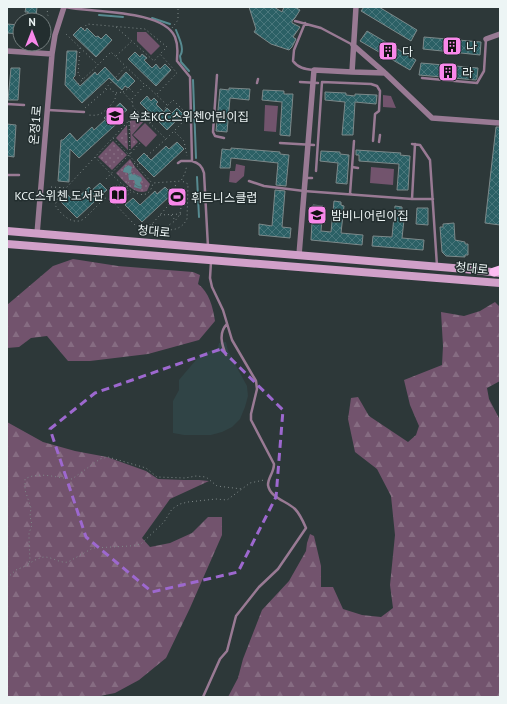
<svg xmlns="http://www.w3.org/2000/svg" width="507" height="704" viewBox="0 0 507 704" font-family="'PT Sans','Noto Sans KR',sans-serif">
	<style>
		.built { fill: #304446 }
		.grass { fill: url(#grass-dots) }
		.forest { fill: url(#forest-firs) }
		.park { fill: #72546d }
		.water { fill: url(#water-waves) }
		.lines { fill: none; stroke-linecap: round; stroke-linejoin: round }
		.stream { stroke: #578b91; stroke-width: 2 }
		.building { fill: url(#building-cross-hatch); stroke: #7c898a }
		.path { stroke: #808a8a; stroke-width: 1; stroke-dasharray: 1 3; stroke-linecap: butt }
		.lane { stroke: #997a94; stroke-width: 2.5 }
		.street { stroke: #997a94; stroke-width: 5.5 }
		.secondary { stroke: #d1a0c9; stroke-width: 8 }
		.primary { stroke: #fcbdf2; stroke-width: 9 }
		.marked { fill: none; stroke: #9d68cf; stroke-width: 3; stroke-dasharray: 8 5; stroke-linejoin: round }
		.labels { text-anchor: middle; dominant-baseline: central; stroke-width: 3; stroke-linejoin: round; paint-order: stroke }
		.poi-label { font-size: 12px; fill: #edf5f5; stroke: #232e2f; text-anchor: start }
		.street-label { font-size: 12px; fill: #edf5f5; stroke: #232e2f }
	</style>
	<defs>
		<pattern id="grass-dots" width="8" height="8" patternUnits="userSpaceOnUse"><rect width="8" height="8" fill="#72546d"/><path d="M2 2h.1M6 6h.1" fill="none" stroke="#866d82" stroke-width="1.8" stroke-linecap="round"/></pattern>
		<pattern id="forest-firs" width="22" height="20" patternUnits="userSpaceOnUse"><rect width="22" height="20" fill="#72536d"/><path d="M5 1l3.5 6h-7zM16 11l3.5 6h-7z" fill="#866c82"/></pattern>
		<pattern id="water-waves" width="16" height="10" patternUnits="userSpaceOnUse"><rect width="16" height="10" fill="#578b91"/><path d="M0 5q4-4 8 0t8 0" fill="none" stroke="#517175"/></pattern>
		<pattern id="building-cross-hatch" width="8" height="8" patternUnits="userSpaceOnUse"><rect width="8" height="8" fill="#2b6065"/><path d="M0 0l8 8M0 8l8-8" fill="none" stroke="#4a777c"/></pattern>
	</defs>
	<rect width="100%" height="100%" fill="#2d3839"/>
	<path class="built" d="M226,342L228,351L247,386L248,396L245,407L240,419L232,427L222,432L211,435H184L173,433V401L179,390V380L201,354L218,348L219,343Z"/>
	<path class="grass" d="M137,114L144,121L132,135L138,142L131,149L130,121Z
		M127,125L128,150L116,138Z
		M113,141L127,155L112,170L98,157Z
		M130,159L135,167L150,184L147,191C134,196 124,181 116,173Z"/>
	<path class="forest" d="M73,259L118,266L193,272L200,275L198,284C209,292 213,307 215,321L199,340L148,354L90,361H68L47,336L31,338L19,347L7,348V305L53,266Z
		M495,302L500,307V381L487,388L489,399L500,420V697H228L238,678L243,659L262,610L289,581L306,551L307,543L310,534L314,536L321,566V587H333L343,609L362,615L381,617L393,608L390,585L395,535L391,496L377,469L355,452L348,419L351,398L358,397L369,416L408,442L416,435L419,426L410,405L404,380L442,365L443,346L441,312L464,316L480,311Z
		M7,422L43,442L75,451L107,457L146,471L158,479L184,480H199L209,481L170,499L142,538L150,547L170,543L192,533L208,517H222V535L190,608L166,658L139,680L115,693L95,697H7Z"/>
	<path class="park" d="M137,32H146L160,46L151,55L137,41Z
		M383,95L391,96L396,108L383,107Z
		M265,105L278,106L276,132L264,131Z
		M145,123L157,135L146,147L133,135Z
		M236,164L245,166L244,176L236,183L229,182L230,171H235Z
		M371,167L394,169L393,185L370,183Z"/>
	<path class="water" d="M128,165L132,167L131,172L133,175L135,174L141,177L142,180L140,183L142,186L141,189L134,187L135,182L134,180H129L128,173L123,172L124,168Z"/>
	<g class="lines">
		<path class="stream" d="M99,15L123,17
			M152,18L170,24
			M176,30C179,38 185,49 180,56L181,62L189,71
			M193,80L196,158
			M197,177L199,217"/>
	</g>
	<path class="building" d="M26,7H37L36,17L28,16V12H25Z
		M249,7H274L282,12L284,7H295L300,10L295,18L292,21V23L300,27L293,37L296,39L292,47L289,50L271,44L254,32L256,29Z
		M364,7H379L417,30L411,41L361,11Z
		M7,24L20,25V34L7,33Z
		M81,27L85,31L87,28L96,37L98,36L101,39L106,34L112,40L96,57L73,35Z
		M367,31L416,60L410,70L360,41Z
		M424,37L481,42L480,55L423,49Z
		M67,51H77L75,76L73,78L80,86L95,72L97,75L105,67L118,81L126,72L135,81L128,88L125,86L122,90L109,78L82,103L65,85Z
		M135,52L140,57L142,54L147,58L144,60L152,68L156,64L160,69L165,64L171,70L156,86L128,59Z
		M421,63L478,68L477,78L476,80L419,75Z
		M11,68H20L18,100H8Z
		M229,88L250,89L249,100L230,98L227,132L216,131L220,89L229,90Z
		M263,90L284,91V94H293L290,136L280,135L282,102L262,100Z
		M325,92L346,93V95L355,96V94L377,95L376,104L355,102L353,135H342L345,102L325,100Z
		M147,96L151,101L154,98L158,102L156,104L164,112L167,108L172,113L177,108L183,114L167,130L140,103Z
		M120,103L127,110L121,115L123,118L79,158L70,149L69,182L58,181L61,140H63L70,133L77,141L92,127L94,130L106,119L104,118Z
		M7,124L16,125L14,157L7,156Z
		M496,127H500V225L485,223Z
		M177,142L184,149L154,177L137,160L144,153L151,160L166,146L169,149Z
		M231,148L280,152V154L289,155L286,186L276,185L278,163L231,158L230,168H220L222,149L231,150Z
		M356,150L401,153L400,155L410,156L408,190H397L399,164L359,161V155H356Z
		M321,151L340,152V154L349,155L347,184L336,183L338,163L320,161Z
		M100,183L107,190L77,218L60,201L67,194L74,201L89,187L92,190Z
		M165,187L172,194L142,222L125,205L133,198L140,205L155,191L157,194Z
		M275,190L285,191L282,227L291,228L290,238L259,235V224L272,226Z
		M334,201L341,202V205L344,206L341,233L363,235L362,245L311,240L313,205L323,206L321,231L331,232Z
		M395,206L402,207V211H405L402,238L424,240L423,250L372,246L373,236L392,237Z
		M417,208H428V225L416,224Z
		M454,223L455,240L465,242V244H468V255H465V257L446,256L442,252L440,227H443V224Z"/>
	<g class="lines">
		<path class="path" d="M48,7L47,14L49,17
			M116,27L154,61L160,54
			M172,28L178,20V7
			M83,29L87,24L145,29L167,47L160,54L177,73L156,95
			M66,34L98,65L111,52L145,85L132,99L133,107L166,139L174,131L184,141L187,156
			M80,48L78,74L83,79
			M116,56L131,42
			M78,84L98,65
			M146,85L167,105
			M105,89L126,66
			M123,92L129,88L135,94
			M116,93L123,92L132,102
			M85,108L107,89H111L116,95C116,101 106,111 100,114C96,116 91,115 87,115
			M162,111L173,100L184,111C186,121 180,125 174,131
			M129,121L130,154
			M150,123L155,118
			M113,138L138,165
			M147,156L166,139
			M95,157C104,166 146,217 153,183L181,181L185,173L187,165
			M140,163L137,166L152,183
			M106,179L141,142
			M51,187L66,188L137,112
			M60,187L59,195L55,205C61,215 74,227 85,218L105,198L111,200L135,225C141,227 146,227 152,224L174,199H181C181,209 182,216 172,223C169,225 167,226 165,230
			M127,187L135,162
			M128,190L127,192L118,184L115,187L125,197L131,192
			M174,194L176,182
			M160,215L181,214
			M171,215L175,220
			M152,224C164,232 180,233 187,219L188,184L182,181
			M28,564C32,562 36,559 40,558C49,554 59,564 68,562L93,548L130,546L141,544L164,522L172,509L180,504L188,502L216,499L227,500L250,483L264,480
			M7,578L16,570L28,565L30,560L29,539V533L32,525L30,516L31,508L25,490V479C39,471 57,478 72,479L100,459L108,457L146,468L157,477L185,478L196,476L206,477L217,486L242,489"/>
		<path class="lane" d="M65,7C91,13 163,9 175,37C179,47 177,51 177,61L190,77L192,161C199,163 202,166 204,173L208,247
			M295,21L321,28L353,45
			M305,23L294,50L293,61C298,68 305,69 313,70
			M217,75L213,132L215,136L224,138
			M422,78L477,83L484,71L486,39
			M300,82L318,83
			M257,83L258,79
			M7,104L24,105
			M48,110L84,112
			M379,142L380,135
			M280,143L314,145
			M412,144L420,145L430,160L437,266
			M178,163L181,161H192
			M352,167L358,168
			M316,171L322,82L371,84L377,86L380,91L379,111L375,114L373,141
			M7,175H19
			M306,178H312
			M249,181L264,186L304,191L412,199H433
			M350,194L354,141
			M412,199L415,144
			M226,355C222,345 218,333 227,324
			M203,697L220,659L227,651L236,616L259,587L278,569L306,528C303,521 300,514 295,509C287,501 270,498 268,485C268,477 274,473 274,464L251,420V414L257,389L256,381L232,340L223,310L212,287L210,278L211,262"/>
		<path class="street" d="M356,7L352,72L385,73L432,118L500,123
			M486,39L500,34
			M353,45L384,72
			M7,51L52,54
			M37,234L52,54L55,35L64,7
			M299,255L314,70L352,72"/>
		<path class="secondary" d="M7,231L465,269L500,273
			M7,244L500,283"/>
		<path class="primary" d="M494,272L500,270"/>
	</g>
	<path class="marked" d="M221,349L283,410L276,497L238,572L152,592L86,537L50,429L95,393Z"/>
	<defs>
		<symbol id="building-square" viewBox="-11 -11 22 22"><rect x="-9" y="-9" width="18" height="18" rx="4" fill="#f888ea" stroke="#232e2f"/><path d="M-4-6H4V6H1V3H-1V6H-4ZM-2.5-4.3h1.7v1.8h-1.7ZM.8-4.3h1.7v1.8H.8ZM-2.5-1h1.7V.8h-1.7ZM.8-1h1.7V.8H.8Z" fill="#111"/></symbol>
		<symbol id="school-square" viewBox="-11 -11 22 22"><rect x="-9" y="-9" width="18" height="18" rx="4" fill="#f888ea" stroke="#232e2f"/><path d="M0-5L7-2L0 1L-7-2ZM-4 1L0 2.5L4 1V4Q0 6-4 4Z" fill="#111"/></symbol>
		<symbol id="library-square" viewBox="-11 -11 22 22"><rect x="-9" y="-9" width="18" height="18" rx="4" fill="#f888ea" stroke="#232e2f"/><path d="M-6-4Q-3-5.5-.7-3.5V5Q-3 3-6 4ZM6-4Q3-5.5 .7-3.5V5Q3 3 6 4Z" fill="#111"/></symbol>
		<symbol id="stadium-square" viewBox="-11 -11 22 22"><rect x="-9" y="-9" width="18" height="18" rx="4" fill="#f888ea" stroke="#232e2f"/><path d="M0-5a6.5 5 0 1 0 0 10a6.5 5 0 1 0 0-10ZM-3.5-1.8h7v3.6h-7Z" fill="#111"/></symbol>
	</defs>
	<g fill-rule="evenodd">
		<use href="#building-square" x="441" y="35" width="22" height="22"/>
		<use href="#building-square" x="377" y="40" width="22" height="22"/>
		<use href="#building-square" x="437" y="61" width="22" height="22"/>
		<use href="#school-square" x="104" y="105" width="22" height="22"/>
		<use href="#library-square" x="107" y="184" width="22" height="22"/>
		<use href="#stadium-square" x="166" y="186" width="22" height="22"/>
		<use href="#school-square" x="306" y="204" width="22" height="22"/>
	</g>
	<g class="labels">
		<g class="poi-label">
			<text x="466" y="46">나</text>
			<text x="402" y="51">다</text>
			<text x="462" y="72">라</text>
			<text x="129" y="116">속초KCC스위첸어린이집</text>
			<text x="104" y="195" text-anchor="end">KCC스위첸 도서관</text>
			<text x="191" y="197">휘트니스클럽</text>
			<text x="331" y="215">밤비니어린이집</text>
		</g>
		<g class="street-label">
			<text transform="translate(35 125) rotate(-85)">온정1로</text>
			<text transform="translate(154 231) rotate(5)">청대로</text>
			<text transform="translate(472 268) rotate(5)">청대로</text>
		</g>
	</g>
	<rect width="507" height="704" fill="none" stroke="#edf5f5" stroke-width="16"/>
	<g transform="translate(32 32)"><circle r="19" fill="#232e2f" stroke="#747e7e"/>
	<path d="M0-3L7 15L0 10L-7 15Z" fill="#f888ea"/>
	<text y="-6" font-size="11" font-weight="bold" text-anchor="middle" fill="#edf5f5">N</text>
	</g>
</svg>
